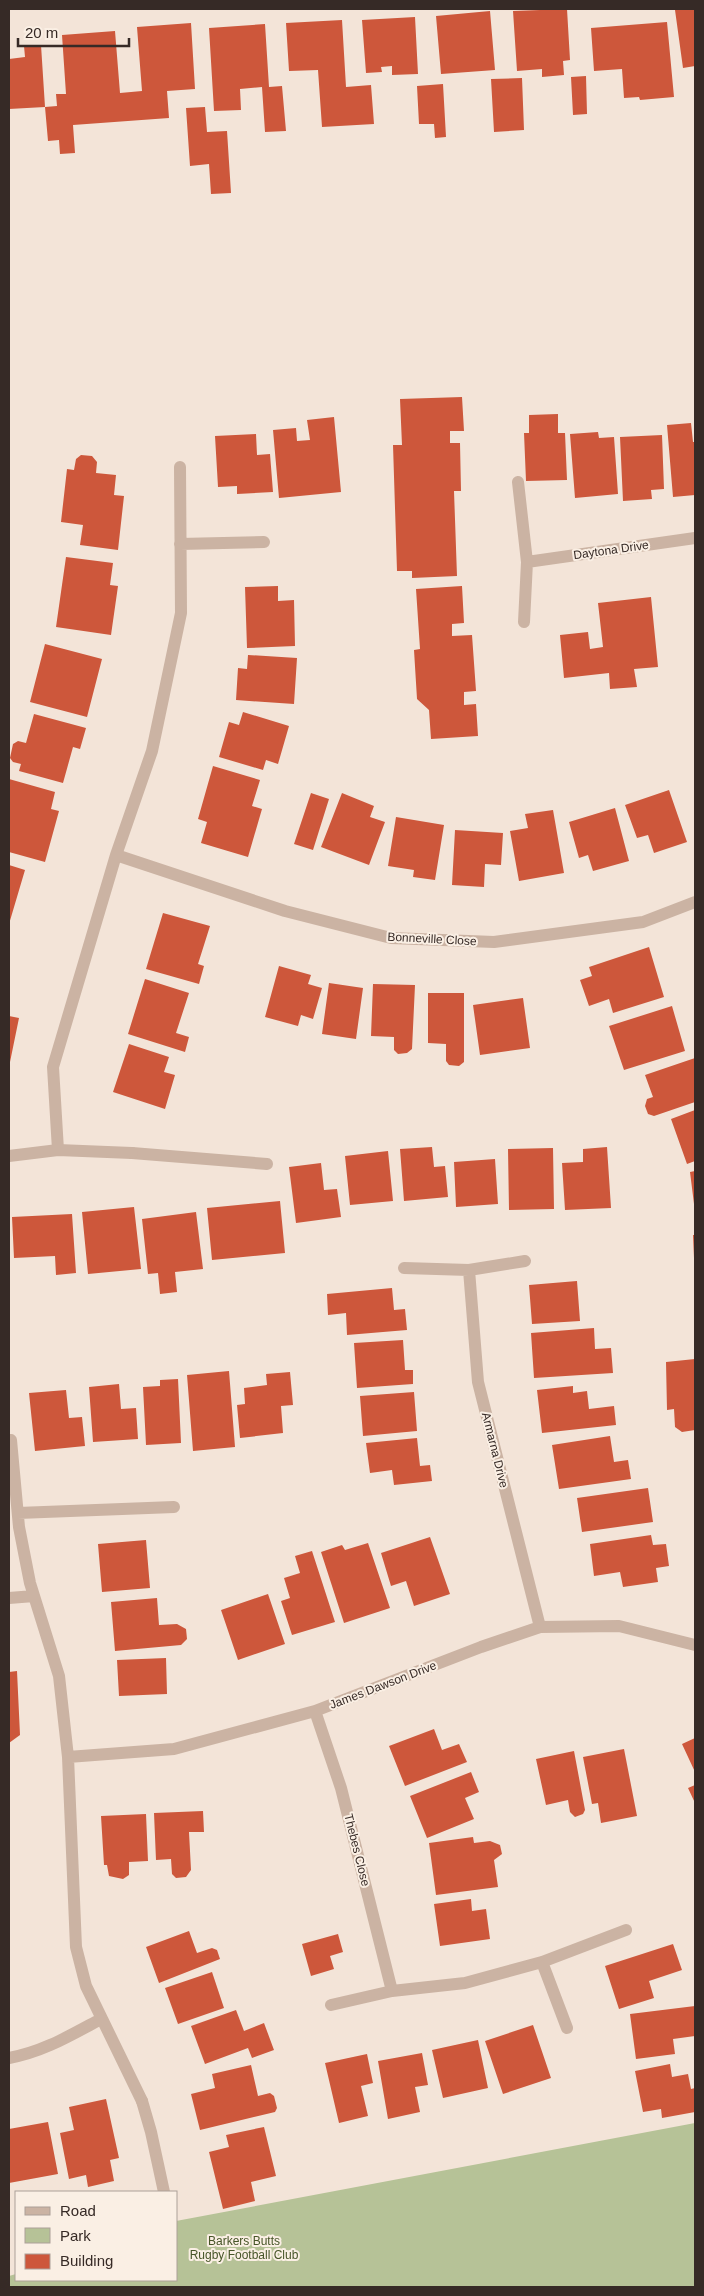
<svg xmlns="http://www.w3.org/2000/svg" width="704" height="2296" viewBox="0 0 704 2296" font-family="Helvetica,sans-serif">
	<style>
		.green { fill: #b6c297 }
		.building { fill: #cd573b }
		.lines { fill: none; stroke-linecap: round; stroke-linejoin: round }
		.lane { stroke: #cbb3a3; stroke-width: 12 }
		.street { stroke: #cbb3a3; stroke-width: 12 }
		.labels { text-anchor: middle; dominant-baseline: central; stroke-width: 4; stroke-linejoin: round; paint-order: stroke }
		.street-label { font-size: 12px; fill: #362a26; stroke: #faefe4 }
		.park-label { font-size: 12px; fill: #475528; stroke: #faefe4 }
	</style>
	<rect width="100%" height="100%" fill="#f3e4d8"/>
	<path class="green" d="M695,2123V2287H9V2276L16,2274V2280H176V2221Z"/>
	<path class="building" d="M567,9L570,60L563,61L564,75L542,77V69L517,71L513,11Z
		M695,9V66L683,68L675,10Z
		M490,11L495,70L441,74L436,16Z
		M415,17L418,74L392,75V66L381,67L382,72L366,73L362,20Z
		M342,20L346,87L371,85L374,124L322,127L318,70L289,71L286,23Z
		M667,22L674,97L640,100L639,97L624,98L622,69L594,71L591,28Z
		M191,23L195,89L167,91L169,118L73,125L75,153L60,154L59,140L48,141L45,107L57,106L56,94H66L62,35L115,31L120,93L142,91L137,27Z
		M265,24L269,87L282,86L286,131L265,132L262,87L240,89L241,110L214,111L209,28Z
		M41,45L45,107L9,109V59L25,57L24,46Z
		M586,76L587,114L573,115L571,77Z
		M522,78L524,130L494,132L491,79Z
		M443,84L446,137L435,138L434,124H419L417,86Z
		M205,107L207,132L227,131L231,193L211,194L209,164L190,166L186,108Z
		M462,397L464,431H450V443H460L461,491H454L457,576L412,578V571H397L393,445H402L400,399Z
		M558,414V433H565L567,480L526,481L524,433H529V415Z
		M334,417L341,492L279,498L273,430L296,428L297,441L310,440L307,420Z
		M691,423L693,442H695V495L673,497L667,425Z
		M598,432L599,438L614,437L618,494L575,498L570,434Z
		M256,434L257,455L270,454L273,492L237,494V486L218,487L215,436Z
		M662,435L664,489L651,490L652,499L623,501L620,437Z
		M81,455L92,456L97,462L96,473L116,475L114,495L124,496L118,550L80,545L83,525L61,522L67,469L74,470L76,459Z
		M66,557L113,563L110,585L118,586L111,635L56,627Z
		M278,586V601L294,600L295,646L247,648L245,587Z
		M462,586L464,623L452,624V636L472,635L476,691L464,692V705L476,704L478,736L431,739L429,710L417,699L414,650L420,649L416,589Z
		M651,597L658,667L634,669L637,687L610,689L609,673L564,678L560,635L588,632L590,649L603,647L598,603Z
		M45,644L102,659L87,717L30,702Z
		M248,655L297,658L294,704L236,700L238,668L247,669Z
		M243,712L289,726L278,764L266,760L263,770L219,757L229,722L239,725Z
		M34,714L86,728L80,749L73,747L63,783L19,771L21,764L13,762L10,758L13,744L18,741L26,743Z
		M213,766L260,780L252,806L262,809L248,857L201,843L207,822L198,819Z
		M9,779L55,792L51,809L59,811L45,862L9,852Z
		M669,790L687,842L654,853L648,835L637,838L625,805Z
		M311,793L329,799L313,850L294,844Z
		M342,793L374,806L370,817L385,822L369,865L321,847Z
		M615,808L629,861L593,871L588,855L579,858L569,822Z
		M553,810L564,873L519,881L510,831L528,828L525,814Z
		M396,817L444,825L435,880L413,877L414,870L388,866Z
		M455,830L503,833L501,865L485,864L484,887L452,885Z
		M9,865L25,870L9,924Z
		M163,913L210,926L198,964L204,966L199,984L146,969Z
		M649,947L664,997L613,1013L609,999L589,1006L580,980L592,976L589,967Z
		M279,966L311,975L308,984L322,988L313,1019L301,1015L298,1026L265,1017Z
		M145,979L189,993L176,1033L189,1037L185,1052L128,1034Z
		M329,983L363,988L356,1039L322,1034Z
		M373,984L415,985L412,1049L407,1053L398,1054L394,1050V1037L371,1036Z
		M428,993H464V1062L459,1066L449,1065L446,1061V1044L428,1043Z
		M523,998L530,1048L480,1055L473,1005Z
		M672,1006L685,1051L624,1070L609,1026Z
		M9,1016L19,1018L10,1062H9Z
		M129,1044L169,1057L164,1072L175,1075L165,1109L113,1092Z
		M695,1058V1102L654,1116L648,1114L645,1106L647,1099L653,1097L645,1075Z
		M695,1110V1161L687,1164L671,1119Z
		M432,1147L434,1167L445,1166L448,1197L404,1201L400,1149Z
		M607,1147L611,1208L565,1210L562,1163L583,1162V1149Z
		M553,1148L554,1209L509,1210L508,1149Z
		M388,1151L393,1201L350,1205L345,1156Z
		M495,1159L498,1204L456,1207L454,1162Z
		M321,1163L324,1190L337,1189L341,1217L296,1223L289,1167Z
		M695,1171V1204H694L690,1172Z
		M280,1201L285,1253L212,1260L207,1208Z
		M134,1207L141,1269L88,1274L82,1212Z
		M196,1212L203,1269L175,1272L177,1292L160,1294L158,1273L148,1274L142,1219Z
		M72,1214L76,1273L56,1275L55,1256L14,1258L12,1217Z
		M693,1235H695V1258H694Z
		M577,1281L580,1321L532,1324L529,1285Z
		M392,1288L394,1310L405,1309L407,1330L347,1335L346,1313L328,1315L327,1294Z
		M594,1328L595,1349L611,1348L613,1373L534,1378L531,1333Z
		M403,1340L405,1370H413V1384L357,1388L354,1343Z
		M695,1359V1430L682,1432L675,1427L674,1409L667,1410L666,1362Z
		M229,1371L235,1447L193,1451L187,1375Z
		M290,1372L293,1405L281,1406L283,1433L240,1438L237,1405L245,1404L244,1388L267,1385L266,1374Z
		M178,1379L181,1443L146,1445L143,1387L160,1386V1380Z
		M119,1384L121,1409L136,1408L138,1439L93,1442L89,1387Z
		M573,1386V1393L587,1391L589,1409L614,1406L616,1425L542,1433L537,1390Z
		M66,1390L69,1418L82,1417L85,1446L35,1451L29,1393Z
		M414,1392L417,1431L363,1436L360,1396Z
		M610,1436L614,1462L628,1460L631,1479L559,1489L552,1445Z
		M417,1438L420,1466L430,1465L432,1481L394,1485L392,1470L370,1473L366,1443Z
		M648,1488L653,1522L582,1532L577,1498Z
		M651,1535L653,1545L666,1544L669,1566L656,1568L658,1582L623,1587L620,1572L594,1576L590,1544Z
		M430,1537L450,1594L414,1606L406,1581L391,1586L381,1553Z
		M146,1540L150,1588L102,1592L98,1544Z
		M368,1543L390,1608L344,1623L321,1552L342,1545L345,1550Z
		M312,1551L335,1622L292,1635L281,1601L290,1598L284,1578L300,1573L295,1556Z
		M268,1594L285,1644L238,1660L221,1610Z
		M157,1598L159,1625L177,1624L186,1629L187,1639L181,1645L115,1651L111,1602Z
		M166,1658L167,1694L119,1696L117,1660Z
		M17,1671L20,1735L9,1743V1672Z
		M434,1729L442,1750L459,1744L467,1762L405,1786L389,1746Z
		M695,1738V1772L682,1744Z
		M624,1749L637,1816L601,1823L598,1803L592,1804L583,1757Z
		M574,1751L585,1810L583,1814L575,1817L570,1812L568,1800L546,1805L536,1759Z
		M471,1772L479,1792L465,1798L474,1819L427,1838L410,1796Z
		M695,1785V1803L688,1788Z
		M203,1811L204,1832H189L191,1870L186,1877L176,1878L172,1874L171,1859L156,1860L154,1813Z
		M146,1814L148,1861L129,1862V1875L123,1879L109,1876L107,1865H104L101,1816Z
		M473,1837L474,1843L490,1841L500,1845L502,1854L494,1860L498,1887L436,1895L429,1843Z
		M471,1899L472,1911L486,1909L490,1939L440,1946L434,1904Z
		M189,1931L197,1953L212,1948L217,1950L220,1959L159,1983L146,1947Z
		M338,1934L343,1952L330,1956L334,1969L311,1976L302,1944Z
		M673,1944L682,1970L649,1981L654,1998L619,2009L605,1966Z
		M212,1972L224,2008L178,2024L165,1988Z
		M695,2006V2036L673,2039L675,2054L636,2059L630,2014Z
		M236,2010L244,2031L264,2023L274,2050L252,2058L248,2048L205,2064L191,2026Z
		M533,2025L551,2078L503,2094L485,2041Z
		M478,2040L488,2088L443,2098L432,2050Z
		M422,2053L428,2085L415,2087L420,2112L388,2119L378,2061Z
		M367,2054L373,2083L361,2086L368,2116L339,2123L325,2063Z
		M670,2064L672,2077L688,2074L691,2089L695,2088V2112L662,2118L661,2109L643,2112L635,2071Z
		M251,2065L258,2096L270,2093L274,2096L277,2108L275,2112L200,2130L191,2094L215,2088L212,2074Z
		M106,2099L119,2158L110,2160L114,2181L88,2187L86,2175L69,2179L60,2133L74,2130L69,2107Z
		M48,2122L58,2174L9,2183V2129Z
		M264,2127L276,2176L251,2182L255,2201L223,2209L209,2152L229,2147L226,2135Z"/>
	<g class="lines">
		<path class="lane" d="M132,1153L267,1164
			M142,2101L151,2132L164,2192"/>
		<path class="street" d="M518,482L527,562L524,622
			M180,544L264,542
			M527,562L695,538
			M116,855L285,911L391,938L494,942L643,922L695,902
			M58,1150L53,1067L116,855L152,751L181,613L180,467
			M9,1156L58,1150L132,1153
			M404,1268L469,1270L525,1261
			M469,1270L478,1382L540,1627
			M11,1440L19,1527L30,1583L59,1676L68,1757L76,1947L86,1986L142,2101
			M18,1513L174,1507
			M9,1598L34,1596
			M315,1711L341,1788L392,1991
			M68,1757L174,1749L315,1711L481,1647L540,1627L619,1626L695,1645
			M542,1962L567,2028
			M331,2005L392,1991L465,1983L542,1962L626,1930
			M9,2058C43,2052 71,2035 101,2019"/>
	</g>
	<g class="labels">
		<g class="street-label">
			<text transform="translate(611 550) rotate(-8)">Daytona Drive</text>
			<text transform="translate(432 939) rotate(3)">Bonneville Close</text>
			<text transform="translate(495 1450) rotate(76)">Armarna Drive</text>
			<text transform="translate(383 1685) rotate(-21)">James Dawson Drive</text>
			<text transform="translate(357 1850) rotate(76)">Thebes Close</text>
		</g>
		<g class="park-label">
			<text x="244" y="2241">Barkers Butts<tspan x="244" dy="14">Rugby Football Club</tspan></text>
		</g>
	</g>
	<rect width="704" height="2296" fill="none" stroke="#362a26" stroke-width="20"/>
	<rect x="15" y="2191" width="162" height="90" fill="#faefe4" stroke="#aca098"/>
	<rect x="25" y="2207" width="25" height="8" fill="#cbb3a3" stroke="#aca098"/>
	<text x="60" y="2216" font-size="15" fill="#362a26">Road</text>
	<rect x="25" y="2228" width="25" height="15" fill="#b6c297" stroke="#aca098"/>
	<text x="60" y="2241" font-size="15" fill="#362a26">Park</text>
	<rect x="25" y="2254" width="25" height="15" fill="#cd573b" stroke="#aca098"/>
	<text x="60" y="2266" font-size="15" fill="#362a26">Building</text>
	<path d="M18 38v8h111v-8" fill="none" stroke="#362a26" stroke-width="2.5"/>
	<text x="25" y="38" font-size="15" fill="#362a26" stroke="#faefe4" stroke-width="4" paint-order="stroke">20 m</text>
</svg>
